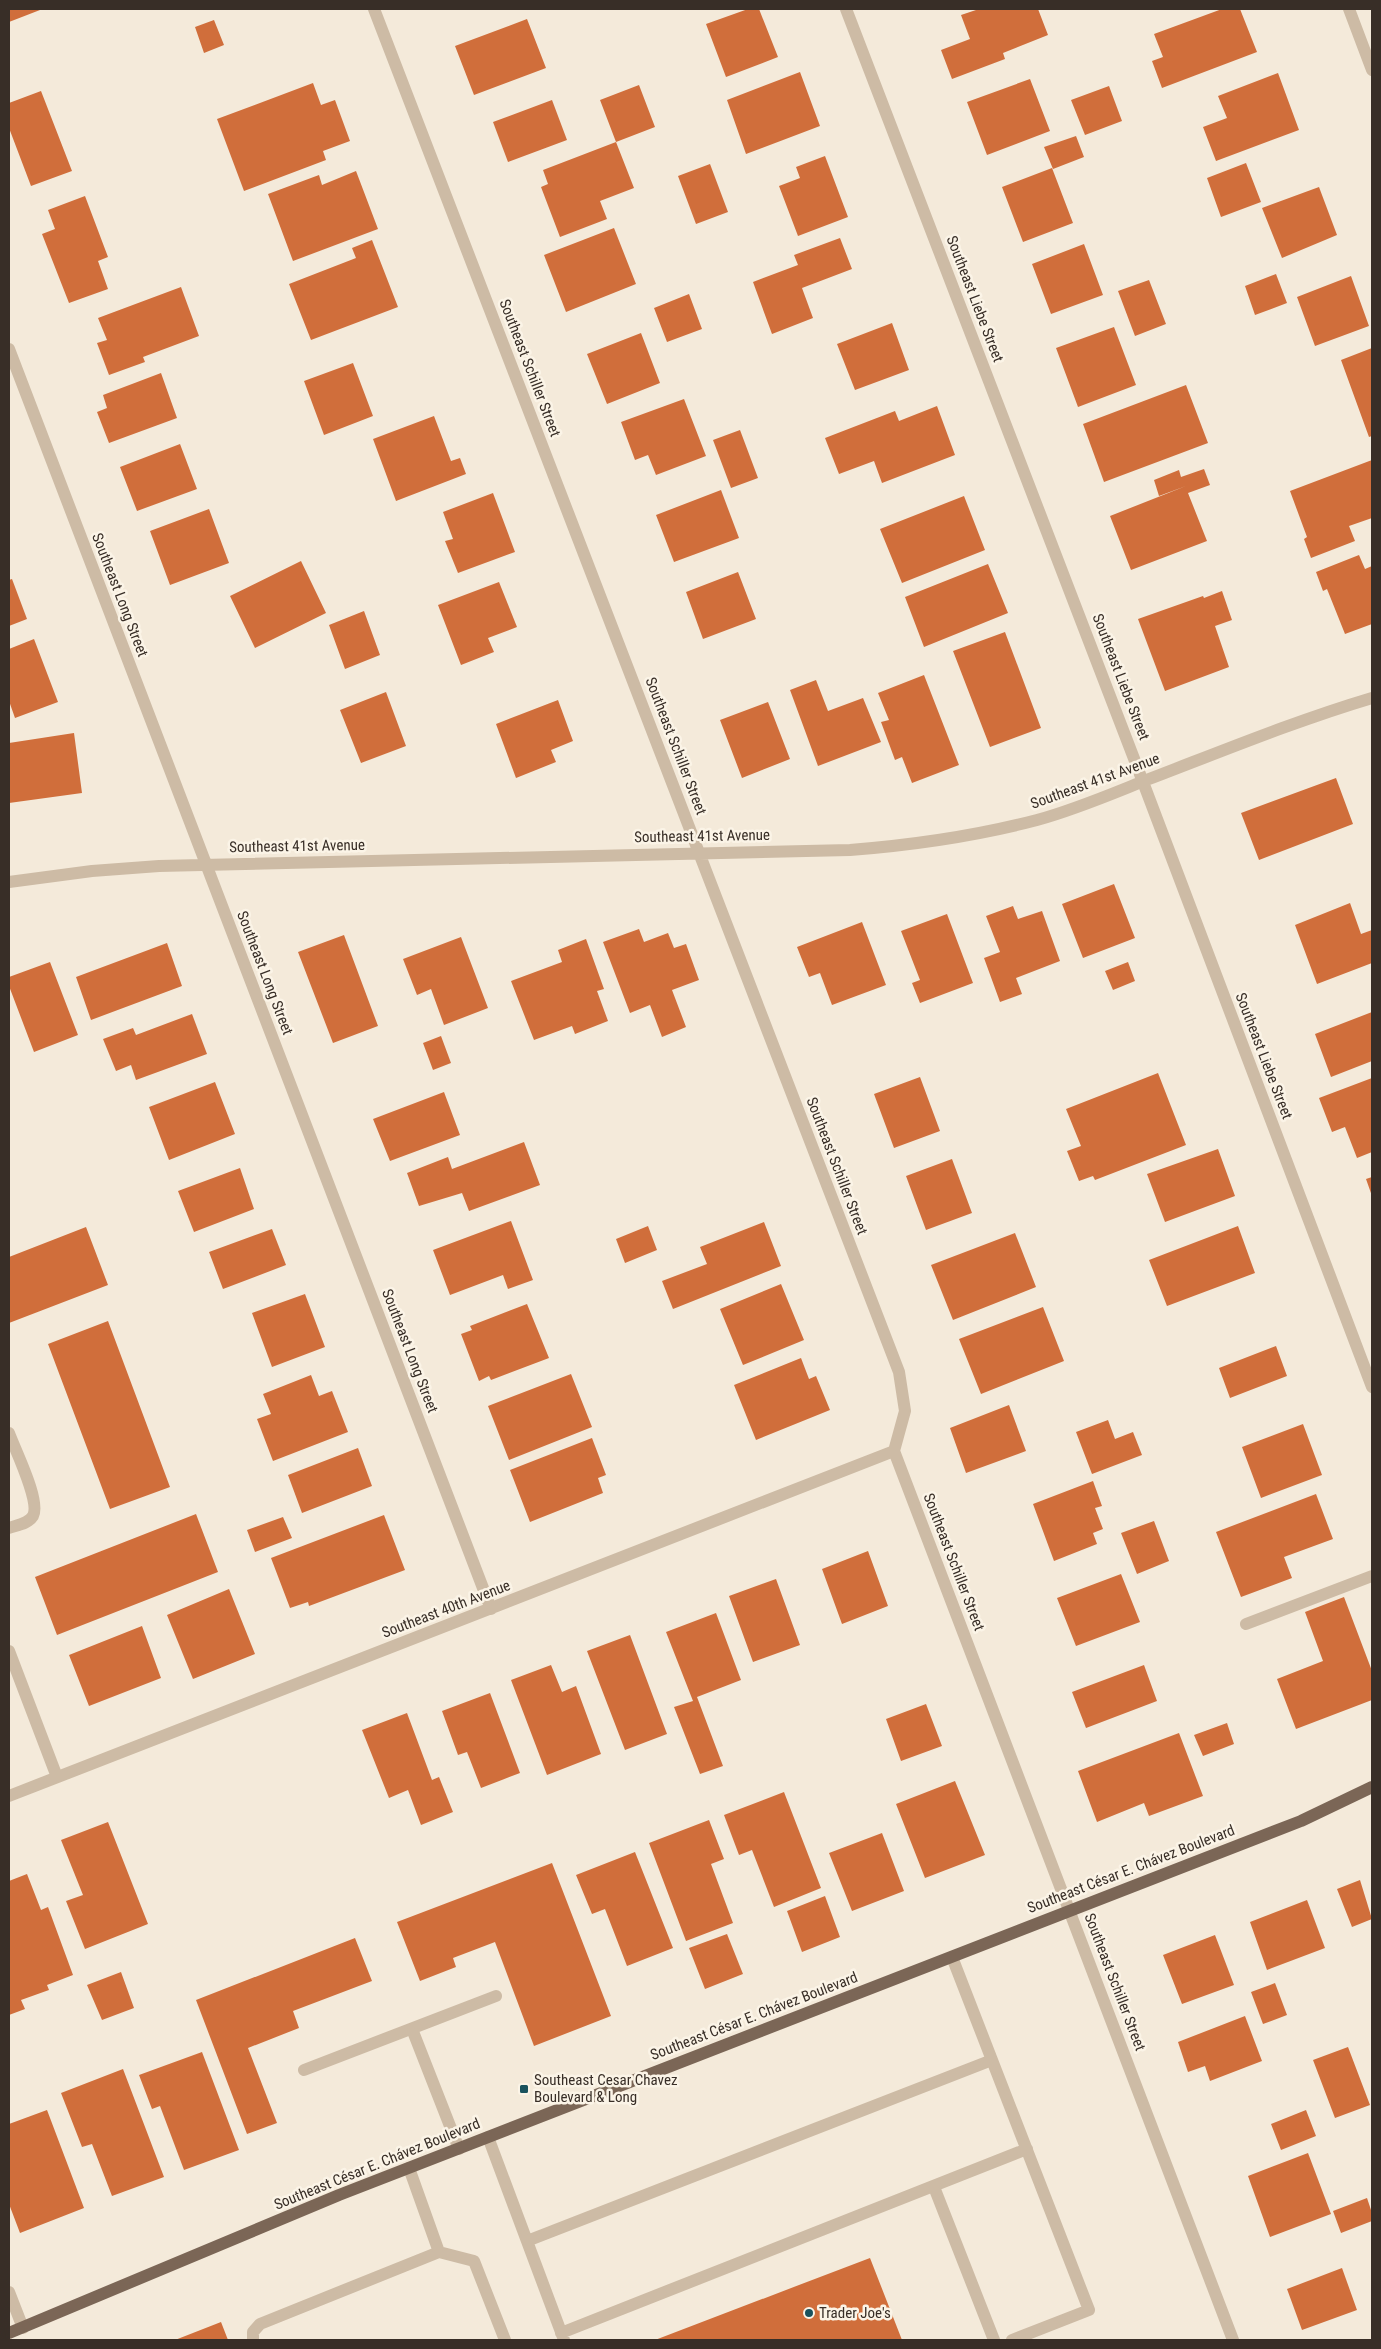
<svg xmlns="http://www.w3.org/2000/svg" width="1381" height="2349" viewBox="0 0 1381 2349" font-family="'Roboto Condensed',sans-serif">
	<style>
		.building { fill: #d06e3b }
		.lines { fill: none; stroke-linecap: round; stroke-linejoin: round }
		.minor { stroke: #cdbba5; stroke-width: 12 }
		.major { stroke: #7b6656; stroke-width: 12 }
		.poi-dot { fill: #19525d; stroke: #fbf4e7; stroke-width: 2 }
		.labels { text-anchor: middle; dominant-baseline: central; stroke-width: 5; stroke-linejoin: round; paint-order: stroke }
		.street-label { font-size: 15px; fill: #382e27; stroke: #fbf4e7 }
		.poi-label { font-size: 15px; fill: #382e27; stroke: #fbf4e7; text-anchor: start }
	</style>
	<rect width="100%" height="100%" fill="#f4eada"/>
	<path class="building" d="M9,9H39L40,10L9,22Z
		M748,9H759L778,57L726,77L706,24Z
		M979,9H1038L1048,35L1003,53L1005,59L952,79L941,50L970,39L961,15Z
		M1222,9H1240L1257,52L1162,88L1152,61L1163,57L1154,34Z
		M527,19L546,68L474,95L455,46Z
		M214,20L224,45L204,53L195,27Z
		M800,72L820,126L746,154L727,100Z
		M1278,73L1299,130L1216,161L1203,127L1227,118L1218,96Z
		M1030,79L1050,131L987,155L967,102Z
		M313,83L321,105L335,100L350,141L323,151L326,160L244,191L217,119Z
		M639,85L655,127L616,142L600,100Z
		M1109,86L1122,121L1085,135L1071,100Z
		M41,91L72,171L31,186L9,128V103Z
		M552,100L567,140L508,162L493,122Z
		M1076,136L1084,157L1053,169L1044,147Z
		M616,142L634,188L600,201L607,219L560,237L541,187L548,184L543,170Z
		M825,156L848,217L798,236L779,186L800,178L796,167Z
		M1246,163L1261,202L1221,217L1207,178Z
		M710,164L728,212L696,224L678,176Z
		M1052,168L1073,223L1023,242L1002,187Z
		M356,171L378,229L293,261L268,194L319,175L322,185Z
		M1319,187L1337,235L1282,258L1262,208Z
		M85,196L108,257L98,261L108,289L69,303L42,234L55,229L48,210Z
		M614,228L636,284L566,312L544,255Z
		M840,238L852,269L802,288L813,318L772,334L753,282L798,265L794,255Z
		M372,240L398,307L311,340L289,284L356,258L352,248Z
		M1084,244L1103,295L1051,314L1032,264Z
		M1276,274L1287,303L1255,315L1245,286Z
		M1351,276L1369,326L1315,346L1297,297Z
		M1149,280L1166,324L1135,336L1118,291Z
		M181,287L199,336L143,357L145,362L109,375L97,343L107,340L98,318Z
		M689,294L702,329L667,342L654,308Z
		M892,323L909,370L855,390L837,344Z
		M1114,327L1136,385L1078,407L1056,348Z
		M641,333L660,383L607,404L587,354Z
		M1372,348V436L1369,437L1341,360Z
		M353,363L373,416L324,435L304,381Z
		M161,373L177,418L109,443L97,412L107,408L103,395Z
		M1186,385L1208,443L1104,482L1083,424Z
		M684,399L706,456L656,475L648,455L635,460L621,422Z
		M937,406L955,455L882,483L874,461L839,474L825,438L895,411L899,421Z
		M434,416L451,461L460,458L466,474L396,501L373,439Z
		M740,430L758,478L731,488L713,440Z
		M180,444L197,489L137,511L120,467Z
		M1372,460V518L1349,526L1355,541L1311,558L1304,539L1307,537L1290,491Z
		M1204,469L1210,485L1188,493L1207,541L1131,570L1110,516L1186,486L1159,496L1154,480L1179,470L1181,477Z
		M721,490L739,538L674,562L656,515Z
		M493,493L515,552L458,573L445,541L453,539L443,512Z
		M964,496L985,550L902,583L880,529Z
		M209,509L229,563L170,585L150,531Z
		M1359,555L1365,569L1372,566V624L1345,634L1327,589L1323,591L1316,572Z
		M301,561L326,613L255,648L230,596Z
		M988,564L1008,613L924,647L905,597Z
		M738,572L756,619L703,639L686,592Z
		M12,579L27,619L9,626V580Z
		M499,582L517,627L488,638L494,652L461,665L438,605Z
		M1222,591L1232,620L1215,626L1229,667L1165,691L1138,619L1203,596L1204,598Z
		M364,611L380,655L345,669L329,625Z
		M1005,632L1041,728L990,747L953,651Z
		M34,639L58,702L15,718L9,701V649Z
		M924,675L959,765L912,783L902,757L895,760L881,722L889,720L878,693Z
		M816,680L828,711L863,698L881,742L818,766L790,690Z
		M386,692L406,746L361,763L340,710Z
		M558,700L573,741L551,750L556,762L516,778L496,724Z
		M768,702L790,759L742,778L720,720Z
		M74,733L82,793L9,803V743Z
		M1336,778L1353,824L1259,860L1241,813Z
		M1114,884L1135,938L1083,958L1062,904Z
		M1350,903L1361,934L1372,930V963L1317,984L1295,925Z
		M1013,906L1018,919L1042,911L1060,961L1016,978L1022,994L1000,1002L984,958L1000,952L986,916Z
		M947,914L973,983L920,1003L912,983L920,980L901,931Z
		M862,922L886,985L832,1005L820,973L809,977L797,947Z
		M639,929L644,942L668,933L674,948L686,944L699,980L672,990L686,1027L662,1037L650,1005L630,1013L603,942Z
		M344,935L378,1026L333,1043L298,952Z
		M461,937L488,1008L444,1025L431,989L417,995L403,959Z
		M586,939L604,989L597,991L608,1021L575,1034L572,1026L534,1040L511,981L562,962L558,950Z
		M167,943L182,986L91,1020L76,977Z
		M50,962L78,1035L34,1052L9,986V977Z
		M1128,962L1135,981L1113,990L1105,971Z
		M1372,1012V1061L1331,1077L1315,1034Z
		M192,1014L207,1054L136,1080L131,1065L116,1071L103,1039L133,1028L136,1035Z
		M441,1036L451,1063L433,1070L423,1043Z
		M1158,1073L1186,1145L1095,1180L1093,1176L1079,1181L1067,1151L1081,1146L1066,1109Z
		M920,1077L940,1131L894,1148L874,1094Z
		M1372,1078V1152L1357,1158L1345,1127L1332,1132L1319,1098Z
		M215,1082L235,1134L169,1160L149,1107Z
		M444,1092L460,1135L390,1161L373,1119Z
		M524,1142L540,1185L469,1211L462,1193L419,1206L407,1173L448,1157L452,1169Z
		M1218,1149L1235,1196L1165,1222L1147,1174Z
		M952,1159L972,1213L926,1230L906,1176Z
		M240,1168L254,1209L194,1232L178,1191Z
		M1372,1177V1196L1366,1179Z
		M511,1221L533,1280L508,1289L503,1275L450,1295L433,1250Z
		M764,1222L781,1266L673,1309L662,1281L707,1264L700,1247Z
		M648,1226L657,1250L625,1263L616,1239Z
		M1238,1226L1255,1273L1167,1306L1149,1260Z
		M86,1227L108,1285L9,1323V1257Z
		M272,1229L286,1265L223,1289L209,1252Z
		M1015,1233L1036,1287L953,1320L931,1265Z
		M781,1284L804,1340L743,1365L720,1309Z
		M305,1294L325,1347L272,1367L252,1313Z
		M527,1304L549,1358L491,1380L489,1376L479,1381L461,1334L472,1330L470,1326Z
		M1043,1307L1064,1361L981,1394L959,1339Z
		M108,1321L170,1487L110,1509L48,1344Z
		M1276,1346L1287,1376L1230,1398L1219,1368Z
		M801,1358L809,1379L816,1376L830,1410L756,1440L734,1385Z
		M571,1374L592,1427L509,1460L488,1406Z
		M311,1375L319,1396L332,1391L348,1432L273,1461L257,1419L271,1414L263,1394Z
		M1009,1405L1026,1451L966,1473L950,1428Z
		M1108,1420L1115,1439L1133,1432L1142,1455L1092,1474L1076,1432Z
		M1303,1424L1322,1475L1261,1498L1242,1447Z
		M592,1438L606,1475L598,1478L603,1493L530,1522L510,1470Z
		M358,1448L372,1486L302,1513L288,1475Z
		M1093,1481L1102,1506L1095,1508L1103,1529L1093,1533L1097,1544L1054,1561L1033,1504Z
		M1316,1494L1333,1539L1284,1557L1292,1578L1241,1597L1216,1532Z
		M196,1514L218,1572L57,1635L35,1577Z
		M384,1515L405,1570L309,1606L308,1602L290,1608L271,1558Z
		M283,1517L292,1538L255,1552L247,1530Z
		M1154,1521L1169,1561L1137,1574L1121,1533Z
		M868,1551L888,1606L842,1624L822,1569Z
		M1121,1574L1140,1622L1076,1646L1057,1598Z
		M776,1579L800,1645L753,1662L729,1596Z
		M229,1589L255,1654L193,1679L167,1615Z
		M1344,1597L1372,1671V1700L1296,1729L1277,1679L1323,1661L1305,1612Z
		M716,1613L741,1680L697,1697L723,1766L700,1774L674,1707L693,1701L666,1632Z
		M142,1626L161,1678L89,1706L69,1655Z
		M630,1635L667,1734L625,1750L587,1651Z
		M551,1665L562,1692L576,1686L601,1754L547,1775L511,1680Z
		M1144,1665L1157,1701L1086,1728L1072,1692Z
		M490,1693L520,1773L481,1788L467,1752L458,1755L442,1711Z
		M926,1704L942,1746L901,1761L886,1719Z
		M407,1713L432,1780L439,1777L453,1812L421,1825L408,1790L389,1798L362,1730Z
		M1227,1723L1234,1744L1203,1756L1194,1735Z
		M1179,1733L1203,1796L1149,1816L1144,1803L1097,1822L1078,1771Z
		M955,1781L985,1855L925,1878L896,1804Z
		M784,1792L821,1888L774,1907L752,1850L739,1855L724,1815Z
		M709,1820L724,1859L711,1864L733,1923L686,1941L649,1843Z
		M108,1822L148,1924L85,1949L66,1901L83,1895L61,1840Z
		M882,1833L904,1891L852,1911L829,1853Z
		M635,1852L673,1948L627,1966L605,1909L592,1914L576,1875Z
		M552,1863L611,2016L534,2046L495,1942L453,1958L456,1967L420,1981L397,1922Z
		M27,1874L41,1910L48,1907L73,1975L47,1985L49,1990L21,2000L25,2009L9,2015V1881Z
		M1360,1880L1372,1919L1352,1927L1337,1889Z
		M825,1896L840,1937L802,1952L787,1911Z
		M1307,1900L1325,1948L1267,1970L1250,1922Z
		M727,1934L743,1974L705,1989L689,1948Z
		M1215,1935L1234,1985L1182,2004L1163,1955Z
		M355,1938L372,1981L293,2011L299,2028L248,2048L277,2123L247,2134L196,2000Z
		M121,1972L134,2008L102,2020L87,1985Z
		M1275,1983L1287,2015L1263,2024L1251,1992Z
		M1245,2016L1262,2061L1210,2081L1205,2066L1188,2072L1178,2042Z
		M1348,2047L1370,2105L1335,2118L1313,2060Z
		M202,2052L239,2150L184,2170L160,2106L152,2109L139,2075Z
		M123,2069L164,2177L112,2196L92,2144L82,2147L61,2093Z
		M47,2110L84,2208L20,2233L9,2204V2124Z
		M1306,2110L1316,2136L1281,2150L1271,2124Z
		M1308,2153L1331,2214L1270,2237L1248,2176Z
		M1367,2198L1372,2213V2221L1341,2233L1333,2211Z
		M870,2258L902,2340H655L799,2285Z
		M1342,2268L1357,2310L1302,2330L1287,2289Z
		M221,2322L228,2340H175Z"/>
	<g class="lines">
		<path class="minor" d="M374,9L899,1372L905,1411L894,1451L1233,2340
			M846,9L1143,782L1372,1387
			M1349,9L1372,70
			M9,349L491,1609
			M9,882L92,871L159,866L850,850C913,845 976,836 1037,820C1074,810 1109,795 1144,781C1220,752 1295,721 1372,698
			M9,1433C15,1450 41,1501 33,1516C28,1524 17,1525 9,1528
			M1246,1624L1372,1576
			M9,1651L57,1777
			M9,1796L894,1451
			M952,1957L1089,2310L1012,2340
			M412,2029L459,2149
			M304,2070L496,1996
			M488,2137L564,2340
			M409,2168L439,2252
			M934,2187L994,2340
			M527,2241L992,2060
			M9,2292L23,2328
			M561,2333L1027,2149
			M253,2340V2332L260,2324L439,2252L474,2261L505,2340"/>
		<path class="major" d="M9,2333L339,2195L1301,1821L1372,1787"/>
	</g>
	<g class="poi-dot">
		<rect x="519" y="2084" width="10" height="10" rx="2.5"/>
		<circle cx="809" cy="2313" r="5"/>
	</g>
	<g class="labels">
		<g class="street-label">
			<text transform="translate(975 299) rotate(69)">Southeast Liebe Street</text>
			<text transform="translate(530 368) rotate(69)">Southeast Schiller Street</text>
			<text transform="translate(120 595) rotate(69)">Southeast Long Street</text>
			<text transform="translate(1121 677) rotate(69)">Southeast Liebe Street</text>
			<text transform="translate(676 746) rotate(69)">Southeast Schiller Street</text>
			<text transform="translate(1095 781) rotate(-20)">Southeast 41st Avenue</text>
			<text transform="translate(702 836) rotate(-1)">Southeast 41st Avenue</text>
			<text transform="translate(297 846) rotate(-1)">Southeast 41st Avenue</text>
			<text transform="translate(265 973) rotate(69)">Southeast Long Street</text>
			<text transform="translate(1264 1056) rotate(69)">Southeast Liebe Street</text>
			<text transform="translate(837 1166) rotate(69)">Southeast Schiller Street</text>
			<text transform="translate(410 1351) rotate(69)">Southeast Long Street</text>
			<text transform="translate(954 1562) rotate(69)">Southeast Schiller Street</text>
			<text transform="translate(446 1609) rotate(-21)">Southeast 40th Avenue</text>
			<text transform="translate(1131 1869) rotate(-21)">Southeast César E. Chávez Boulevard</text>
			<text transform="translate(1115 1982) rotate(69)">Southeast Schiller Street</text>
			<text transform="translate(754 2016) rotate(-21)">Southeast César E. Chávez Boulevard</text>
			<text transform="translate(377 2164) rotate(-22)">Southeast César E. Chávez Boulevard</text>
		</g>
		<g class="poi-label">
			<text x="534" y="2080">Southeast Cesar Chavez<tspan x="534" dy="17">Boulevard &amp; Long</tspan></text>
			<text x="819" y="2313">Trader Joe's</text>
		</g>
	</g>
	<rect width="1381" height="2349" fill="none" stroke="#382e27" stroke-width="20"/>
</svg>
